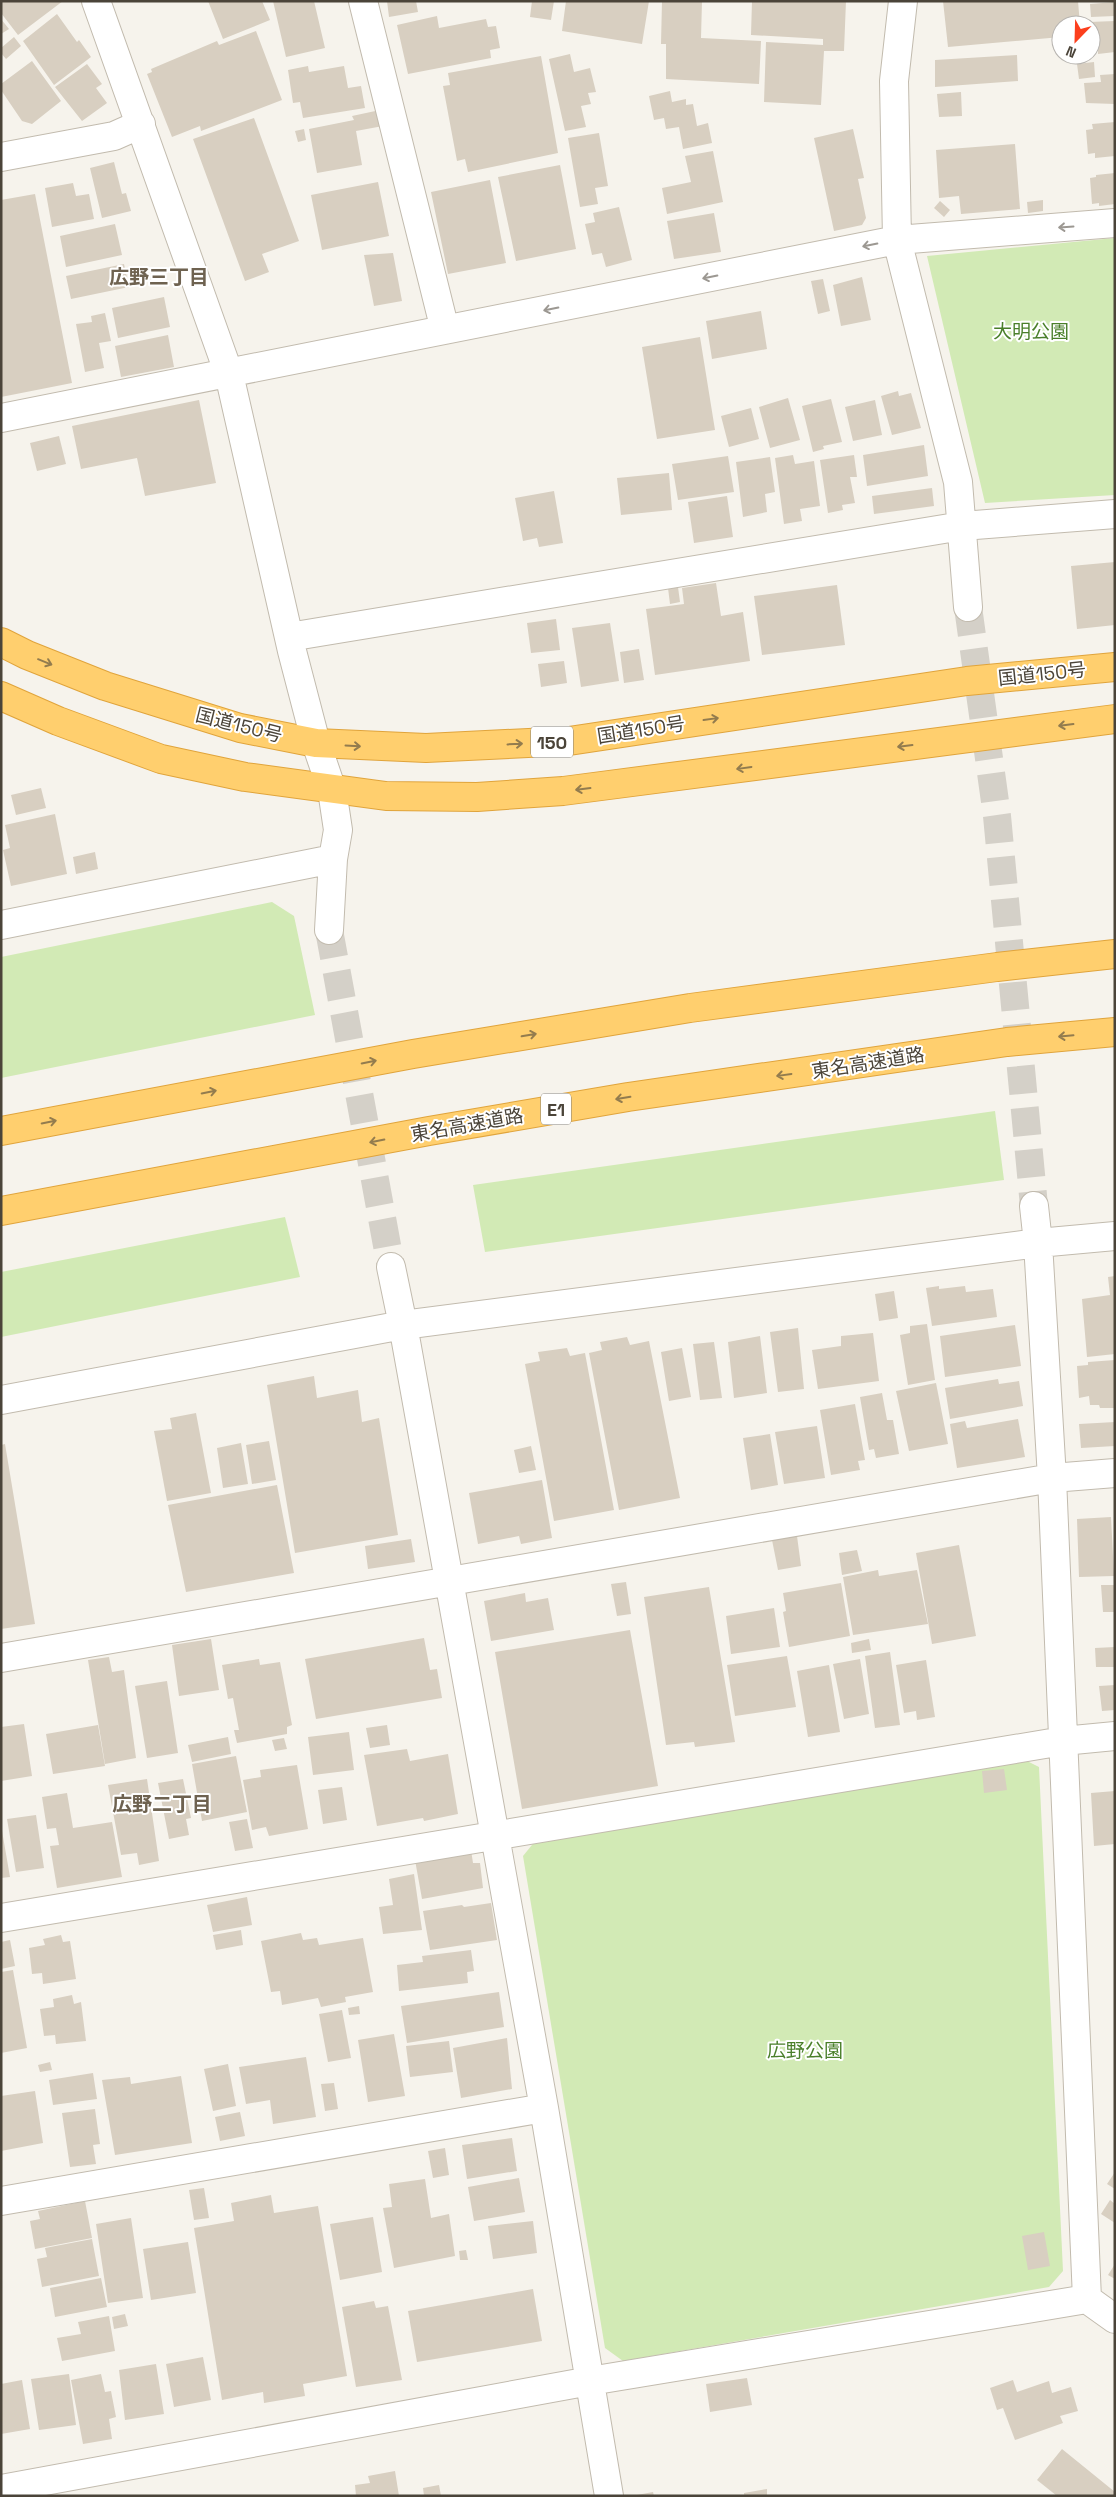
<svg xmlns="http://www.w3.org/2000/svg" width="1116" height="2497" viewBox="0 0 1116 2497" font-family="'Space Grotesk','Noto Sans JP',sans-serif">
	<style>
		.green { fill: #d2eab5 }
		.building { fill: #d8cfc1 }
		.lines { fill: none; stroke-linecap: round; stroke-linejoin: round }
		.minor-tunnel { stroke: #d4d0c8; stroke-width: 28; stroke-dasharray: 28 14; stroke-linecap: butt }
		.minor-casing { stroke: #c2bbae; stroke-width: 30 }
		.highway-casing { stroke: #e0a43c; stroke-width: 30 }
		.minor { stroke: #fff; stroke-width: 28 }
		.highway { stroke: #ffcf6e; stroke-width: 28 }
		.oneway { stroke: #9c9892 }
		.oneway2 { stroke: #937c4e }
		.labels { text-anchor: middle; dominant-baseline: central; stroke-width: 4; stroke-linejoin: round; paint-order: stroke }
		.shield { fill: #fff; stroke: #817c74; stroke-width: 1 }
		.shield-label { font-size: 18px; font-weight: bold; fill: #4b4439 }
		.park-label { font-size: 19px; fill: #4a7f2a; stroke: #fff }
		.street-label { font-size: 19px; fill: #4b4439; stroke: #fff }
		.neighbourhood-label { font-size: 20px; font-weight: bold; fill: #6e6250; stroke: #fff }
	</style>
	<rect width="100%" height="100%" fill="#f6f3ec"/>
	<path class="green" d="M1115,238V495L985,503L927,256Z
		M272,902L294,916L315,1015L1,1078V957Z
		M995,1111L1004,1180L485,1252L473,1185Z
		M285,1217L300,1277L1,1337V1272Z
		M1027,1761L1039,1767L1063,2271L1049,2287L623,2361L605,2348L523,1856L536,1840Z"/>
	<path class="building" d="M1,1H63L18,35L1,13Z
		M208,1H262L270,20L223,39Z
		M273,1H314L325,48L286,57Z
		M387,1H416L418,12L389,17Z
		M532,1H554L551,20L530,17Z
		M566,1H649L642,44L562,31Z
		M662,1H702L701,38L761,41L759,84L666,79V44H661Z
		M752,1H846L844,51H824L821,105L764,102L766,42L823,45V39L751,35Z
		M943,1H1078L1080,25H1061V37L948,47Z
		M1115,2V16L1091,17L1090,4Z
		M57,14L77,42L79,40L91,57L54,85L23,41Z
		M437,16L439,28L486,19L488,27L496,26L500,48L490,50L491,58L408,74L397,25Z
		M1,19L9,29L1,34Z
		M1115,21V52L1098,54V50H1091L1089,22Z
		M256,31L282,100L201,131L200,126L172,137L147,74L152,72L151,69L217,41L219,45Z
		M14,37L21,46L6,59L1,53V48Z
		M570,54L574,72L590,68L596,92L588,93L591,104L581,106L586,127L565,131L549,59Z
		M1017,55L1018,81L935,87V60Z
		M1076,55H1088L1089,58L1076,59Z
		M541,56L558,153L468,172L465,159L457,161L443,86L450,85L448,73Z
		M32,61L61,101L32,124L22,121L1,90V84Z
		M1094,62L1095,77L1079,79L1077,64Z
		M87,64L102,84L96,88L107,103L82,121L55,87Z
		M308,66L309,72L344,66L348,88L361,86L365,108L303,118L300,102L293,103L288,70Z
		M1115,74V104L1086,103L1084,83L1101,82L1100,75Z
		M670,91L672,102L686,99V105L693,104L697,126L708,123L712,143L683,149L679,127L666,129L664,118L654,120L649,96Z
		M961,92L962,116L939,117L937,94Z
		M380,110L383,126L356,131L362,165L317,173L309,129L354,120L352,116Z
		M254,118L299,241L262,254L269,272L245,281L193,139Z
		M1115,122V156L1095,158V153L1088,154L1086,130L1093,129L1092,124Z
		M304,129L306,140L298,142L295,131Z
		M853,129L864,178L858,179L866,218L862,225L834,231L814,138Z
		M599,133L608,186L595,188L598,204L580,207L568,138Z
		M1015,144L1020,209L961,214L959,196L939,198L936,150Z
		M713,151L723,202L667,214L662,188L691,182L685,156Z
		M114,162L122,194L126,193L131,211L102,218L90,168Z
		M560,165L576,249L516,261L498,177Z
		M1115,173V204L1099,206V203L1092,204L1090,178L1096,177V175Z
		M490,180L506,263L448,274L431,192Z
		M378,182L389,236L322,250L311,195Z
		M73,183L76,196L89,194L94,219L52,227L45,188Z
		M35,194L72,383L1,397V200Z
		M1043,200V211L1028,213L1027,202Z
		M940,201L950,210L944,217L934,208Z
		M619,207L632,260L606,267L602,253L592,255L585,224L595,222L593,213Z
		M714,213L721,252L674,259L667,221Z
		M115,224L122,255L66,267L60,236Z
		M393,253L402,301L374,306L364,255Z
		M124,264L129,287L71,299L66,276Z
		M862,277L871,320L841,326L833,285Z
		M823,279L830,311L818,314L811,281Z
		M164,297L170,327L118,338L112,308Z
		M761,311L767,349L712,359L706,321Z
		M105,313L111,341L99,343L104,368L85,372L76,324L92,322L91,316Z
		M168,335L174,367L121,377L115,346Z
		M700,337L715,430L657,439L642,347Z
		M898,391L899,396L911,393L921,428L892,435L881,396Z
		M788,398L800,440L770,448L759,407Z
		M831,399L842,442L823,446L824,449L813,452L802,406Z
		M199,400L216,483L145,496L137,458L81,469L72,426Z
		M875,400L882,435L853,441L845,407Z
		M751,408L759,439L729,447L721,416Z
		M59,436L66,464L37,471L30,443Z
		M924,445L928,476L867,486L863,455Z
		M793,455L795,464L814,461L820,506L800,509L802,521L784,524L775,458Z
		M854,455L857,477H850L855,503L842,505L843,510L828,513L820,460Z
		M728,456L734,492L678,500L672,464Z
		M770,457L775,492L765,494L767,512L743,517L736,462Z
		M669,473L672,510L621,515L617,478Z
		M932,488L934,506L874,514L872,496Z
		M554,491L563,543L539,547L537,538L523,541L515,498Z
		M727,496L733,537L694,543L688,502Z
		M1115,562V625L1077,629L1071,566Z
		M716,583L721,616L743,612L750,661L655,675L646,609L684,604L682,588Z
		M837,585L845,645L762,655L754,596Z
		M678,587L680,602L670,604L668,588Z
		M556,619L560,650L531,653L527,623Z
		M610,623L619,681L581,687L572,628Z
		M639,649L644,680L624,683L620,652Z
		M564,661L567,683L541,687L538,664Z
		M41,788L46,808L16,815L11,795Z
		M55,814L67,874L11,886L3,850L10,848L5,825Z
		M95,852L98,869L76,874L73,857Z
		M1115,1276V1354L1087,1357L1082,1299L1110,1295L1108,1277Z
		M939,1286V1289L965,1286L966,1292L993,1289L997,1317L932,1326L926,1288Z
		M894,1291L898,1318L879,1321L875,1294Z
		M927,1324L935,1380L908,1385L900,1335L910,1333V1326Z
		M1015,1325L1021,1366L945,1377L940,1336Z
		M798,1328L804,1389L778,1392L770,1332Z
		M873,1333L879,1381L818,1389L812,1350L841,1346V1336Z
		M760,1336L767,1393L734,1398L728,1342Z
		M627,1337L630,1345L649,1341L680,1498L619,1510L589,1353L602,1350L600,1342Z
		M714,1342L722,1398L700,1400L693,1344Z
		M567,1348L570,1356L585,1353L614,1510L554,1521L525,1364L540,1361L538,1352Z
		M682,1348L691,1397L669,1401L661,1352Z
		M1115,1360V1408H1100L1099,1405H1090L1089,1396L1079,1398L1077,1366L1088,1365V1362Z
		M314,1376L317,1398L358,1390L362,1422L379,1418L398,1535L295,1553L267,1385Z
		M998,1379L999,1384L1019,1381L1023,1406L950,1419L945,1388Z
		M936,1383L948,1444L909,1451L896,1391Z
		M882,1393L887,1420H893L899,1454L876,1458L874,1449L869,1450L860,1397Z
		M855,1404L865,1460L858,1461L860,1470L831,1475L820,1410Z
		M196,1413L211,1493L167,1501L154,1431L172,1429L170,1418Z
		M1018,1419L1025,1457L957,1468L950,1424L965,1421L967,1428Z
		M1115,1422V1446L1081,1448L1079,1424Z
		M817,1426L825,1478L784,1484L775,1432Z
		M770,1434L778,1485L751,1490L743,1438Z
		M269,1441L276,1480L252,1484L246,1445Z
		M241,1443L248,1484L223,1488L217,1448Z
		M5,1444L35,1624L1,1629V1445Z
		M531,1446L536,1470L519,1473L514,1450Z
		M542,1480L552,1538L521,1544L519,1536L478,1544L469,1493Z
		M277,1485L294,1573L186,1592L168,1505Z
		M1111,1517L1114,1576L1079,1577L1077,1519Z
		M797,1536L801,1566L778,1570L772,1540Z
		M411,1539L415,1562L368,1569L365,1546Z
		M959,1545L976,1636L932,1644L916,1553Z
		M857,1550L862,1571L842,1575L839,1553Z
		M878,1570L879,1576L917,1570L928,1624L853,1635L843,1577Z
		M626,1582L631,1614L617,1616L611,1584Z
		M841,1583L850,1636L789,1647L783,1612L786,1611L783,1593Z
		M1101,1585H1115V1612H1103Z
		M709,1587L735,1742L695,1747L694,1742L666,1745L644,1597Z
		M525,1593L526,1602L548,1598L554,1630L491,1641L484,1601Z
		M774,1608L780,1647L731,1654L726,1616Z
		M630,1630L658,1786L522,1809L495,1652Z
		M424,1638L430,1670L437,1669L442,1698L316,1719L305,1659Z
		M211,1639L219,1690L179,1696L172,1645Z
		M869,1639L871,1650L852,1653L851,1643Z
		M1115,1647V1667H1096L1095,1648Z
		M890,1652L900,1725L875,1728L865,1656Z
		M787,1656L796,1707L735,1716L727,1665Z
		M109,1657L112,1672L124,1670L136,1758L105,1764L88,1660Z
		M259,1659L260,1665L280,1662L292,1725L287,1727V1734L237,1743L234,1730H239L233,1698L228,1699L222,1665Z
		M860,1659L869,1714L844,1719L833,1664Z
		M926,1660L935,1717L917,1720L916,1711L904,1713L896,1665Z
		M829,1665L840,1732L808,1737L797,1671Z
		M167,1681L178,1753L147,1758L135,1686Z
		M1115,1685V1710L1102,1711L1099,1686Z
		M24,1724L32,1776L1,1781V1727Z
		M98,1725L105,1766L53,1774L46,1734Z
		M387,1725L390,1745L370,1748L366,1728Z
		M349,1732L354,1770L313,1775L308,1737Z
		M228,1737L231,1754L192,1762L188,1745Z
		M284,1738L287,1749L275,1751L272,1740Z
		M407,1749L410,1761L448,1754L458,1814L424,1821L423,1818L377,1826L364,1755Z
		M236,1756L247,1812L202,1821L192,1764Z
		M297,1765L308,1829L269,1836L266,1827L252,1830L243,1780L261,1777L260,1770Z
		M1004,1769L1007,1790L984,1793L982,1771Z
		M147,1779L159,1861L139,1865L137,1853L121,1855L108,1785Z
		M183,1779L191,1818L186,1819L189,1835L169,1839L158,1783Z
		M342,1787L347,1820L323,1824L318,1790Z
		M1115,1791V1844L1094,1846L1091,1793Z
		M67,1793L73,1828L112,1822L122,1877L57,1888L50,1846L59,1845L56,1828L47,1829L42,1797Z
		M36,1815L44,1868L16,1872L7,1819Z
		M247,1819L253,1848L235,1851L229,1822Z
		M1,1825L10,1877L1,1878Z
		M471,1850L473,1863H480L483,1888L422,1899L415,1860Z
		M414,1874L422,1930L383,1934L379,1907L393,1905L389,1879Z
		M247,1897L252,1925L213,1932L207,1905Z
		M491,1903L497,1940L430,1950L423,1911L462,1905L464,1907Z
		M241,1930L243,1945L216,1950L213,1935Z
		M301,1933L303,1940L317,1938L319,1945L363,1938L373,1992L345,1997L346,2002L321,2007L318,1998L282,2005L280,1991L271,1992L261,1941Z
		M61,1935L63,1942L70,1941L76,1979L43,1984L42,1973L32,1974L29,1948L45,1945L43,1939Z
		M10,1940L15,1966L1,1969V1942Z
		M471,1950L474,1971L467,1972L468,1983L399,1991L397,1965L423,1962L422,1956Z
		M13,1970L27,2048L1,2053V1972Z
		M499,1992L504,2027L407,2043L401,2006Z
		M72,1995L74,2004L81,2002L86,2041L56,2044L55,2035L44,2036L40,2009L54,2007L53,1999Z
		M359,2006L360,2014L349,2015L348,2008Z
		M342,2010L351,2058L328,2062L319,2014Z
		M394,2034L405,2096L368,2102L358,2040Z
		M507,2038L512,2089L461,2098L453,2048Z
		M449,2041L453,2072L410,2077L406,2046Z
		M306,2057L316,2117L273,2124L270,2100L246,2104L239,2067Z
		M50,2062L52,2070L40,2072L38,2065Z
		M228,2064L236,2106L213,2111L204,2069Z
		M93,2073L97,2099L53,2105L49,2080Z
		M181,2076L192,2143L115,2155L102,2080L130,2077L131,2084Z
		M334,2083L338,2109L325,2111L321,2084Z
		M35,2091L43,2143L1,2151V2096Z
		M95,2109L100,2144L93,2145L96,2164L70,2167L62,2113Z
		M240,2112L245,2136L220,2141L215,2117Z
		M512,2138L517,2171L467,2179L462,2145Z
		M445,2148L449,2175L433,2178L428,2151Z
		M1115,2172V2189L1107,2184Z
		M519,2178L525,2212L474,2221L468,2187Z
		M425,2179L431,2218L449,2214L455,2256L394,2268L383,2208L392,2207L389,2184Z
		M204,2188L209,2218L194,2220L189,2190Z
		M271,2195L274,2213L318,2206L347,2376L303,2384L305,2396L264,2403L263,2392L222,2400L194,2228L234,2221L231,2203Z
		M1110,2200L1115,2204V2223L1101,2214Z
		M85,2201L92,2238L35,2249L30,2221L40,2219L38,2211Z
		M373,2217L382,2272L340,2280L330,2224Z
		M131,2218L143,2298L108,2303L96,2224Z
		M533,2221L537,2253L493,2259L488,2226Z
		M1044,2232L1050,2266L1028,2270L1022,2236Z
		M92,2239L99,2276L42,2287L37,2259L47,2257L45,2248Z
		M188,2242L196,2293L151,2300L143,2249Z
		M466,2250L468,2260H460L459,2251Z
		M1115,2264V2279L1108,2275Z
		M101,2278L107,2307L55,2317L50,2288Z
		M533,2289L542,2341L417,2362L408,2311Z
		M374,2301L376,2308L388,2306L402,2380L356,2387L342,2307Z
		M125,2314L128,2326L114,2329L112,2317Z
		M109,2316L115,2351L62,2361L57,2338L81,2334L78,2322Z
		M203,2357L211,2400L174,2407L166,2364Z
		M156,2364L164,2414L125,2420L119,2370Z
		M69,2374L76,2425L39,2430L31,2379Z
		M101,2374L105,2392L111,2391L116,2417L109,2419L112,2439L83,2444L71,2380Z
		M747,2378L752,2405L710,2412L706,2384Z
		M22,2380L30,2429L1,2434V2384Z
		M1013,2380L1017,2392L1049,2381L1052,2393L1071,2387L1078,2411L1060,2416L1063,2423L1015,2440L1003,2408L997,2410L990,2388Z
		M1062,2449L1115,2492V2496H1057L1037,2480Z
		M395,2471L399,2496H356L355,2485L370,2483L368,2476Z
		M439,2485L441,2496H424L423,2488Z
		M767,2489V2496H744V2493Z
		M653,2492L654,2496H637V2495Z"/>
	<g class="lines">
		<path class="minor-tunnel" d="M968,607L997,816L1034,1206
			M329,930L391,1267"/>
		<defs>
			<path id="minor" d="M96,1L229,374L292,651L316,743L332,790L338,830L333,859L329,930
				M363,1L445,330
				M903,1L894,81L897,240L958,482L968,607
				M1,157L114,136L141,124
				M1,418L897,240L1115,223
				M289,637L962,526L1115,514
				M1,925L333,859
				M1034,1206L1038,1243L1052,1478L1087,2299
				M391,1267L403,1325L544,2108L609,2496
				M1,1400L403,1325L1038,1243L1115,1236
				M1,1658L1052,1478L1115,1473
				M1,1918L1063,1741L1115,1736
				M1,2201L544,2108
				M1,2489L590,2381L1087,2299L1115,2319"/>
			<path id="highway" d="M1,642L27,655L105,686L240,728L316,743L426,748L569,741L967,681L1115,667
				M1,696L58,721L161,759L245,777L386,796L477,797L563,791L1115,719
				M1,1131L413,1054L690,1008L997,967L1115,954
				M1,1211L429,1131L628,1097L1007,1042L1115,1032"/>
		</defs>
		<use href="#minor" class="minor-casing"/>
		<use href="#highway" class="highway-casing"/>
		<use href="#minor" class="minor"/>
		<use href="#highway" class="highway"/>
	</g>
	<defs><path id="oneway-shaft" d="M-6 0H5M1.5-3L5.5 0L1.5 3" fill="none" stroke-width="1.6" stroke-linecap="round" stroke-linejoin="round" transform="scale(1.25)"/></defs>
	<g class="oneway">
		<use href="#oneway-shaft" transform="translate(1066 227) rotate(176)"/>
		<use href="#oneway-shaft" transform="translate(870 245) rotate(169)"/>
		<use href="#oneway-shaft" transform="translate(710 277) rotate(169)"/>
		<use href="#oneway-shaft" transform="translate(551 309) rotate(169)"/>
	</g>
	<g class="oneway2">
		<use href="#oneway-shaft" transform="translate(45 662) rotate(22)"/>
		<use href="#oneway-shaft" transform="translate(711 719) rotate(-8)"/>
		<use href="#oneway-shaft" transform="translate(1066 725) rotate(173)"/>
		<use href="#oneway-shaft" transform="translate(515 744) rotate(-3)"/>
		<use href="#oneway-shaft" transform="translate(353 746) rotate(3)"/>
		<use href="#oneway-shaft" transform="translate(905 746) rotate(173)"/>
		<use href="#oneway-shaft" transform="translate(744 768) rotate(172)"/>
		<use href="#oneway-shaft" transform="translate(583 789) rotate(173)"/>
		<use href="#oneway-shaft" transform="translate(529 1035) rotate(-10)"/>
		<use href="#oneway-shaft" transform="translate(1066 1036) rotate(175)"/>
		<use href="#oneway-shaft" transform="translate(369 1062) rotate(-11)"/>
		<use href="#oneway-shaft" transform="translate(784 1075) rotate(172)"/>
		<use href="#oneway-shaft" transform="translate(209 1092) rotate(-11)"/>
		<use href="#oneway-shaft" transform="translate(623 1098) rotate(171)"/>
		<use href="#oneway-shaft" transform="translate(49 1122) rotate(-11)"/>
		<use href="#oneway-shaft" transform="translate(377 1141) rotate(169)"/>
	</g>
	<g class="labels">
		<g class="shield">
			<rect x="531" y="726.5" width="42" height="31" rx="4"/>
			<rect x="541" y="1093.5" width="30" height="31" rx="4"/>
		</g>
		<g class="shield-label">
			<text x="552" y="742">150</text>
			<text x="556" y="1109">E1</text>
		</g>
		<g class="park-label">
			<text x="1031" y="331">大明公園</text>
			<text x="805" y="2050">広野公園</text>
		</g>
		<g class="street-label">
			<text transform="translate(1042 674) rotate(-6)">国道150号</text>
			<text transform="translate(239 725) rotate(14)">国道150号</text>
			<text transform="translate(641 730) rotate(-9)">国道150号</text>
			<text transform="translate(868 1063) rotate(-9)">東名高速道路</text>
			<text transform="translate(467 1125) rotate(-10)">東名高速道路</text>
		</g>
		<g class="neighbourhood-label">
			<text x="159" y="277">広野三丁目</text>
			<text x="162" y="1804">広野二丁目</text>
		</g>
	</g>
	<rect width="1116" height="2497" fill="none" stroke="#4b4439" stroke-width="5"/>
	<g transform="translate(1076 40) rotate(203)"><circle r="24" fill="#ffffff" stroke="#b7b4b0"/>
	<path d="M0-4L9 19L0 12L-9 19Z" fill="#fc3f1d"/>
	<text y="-8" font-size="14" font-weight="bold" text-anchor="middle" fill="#4b4439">N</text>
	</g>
</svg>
